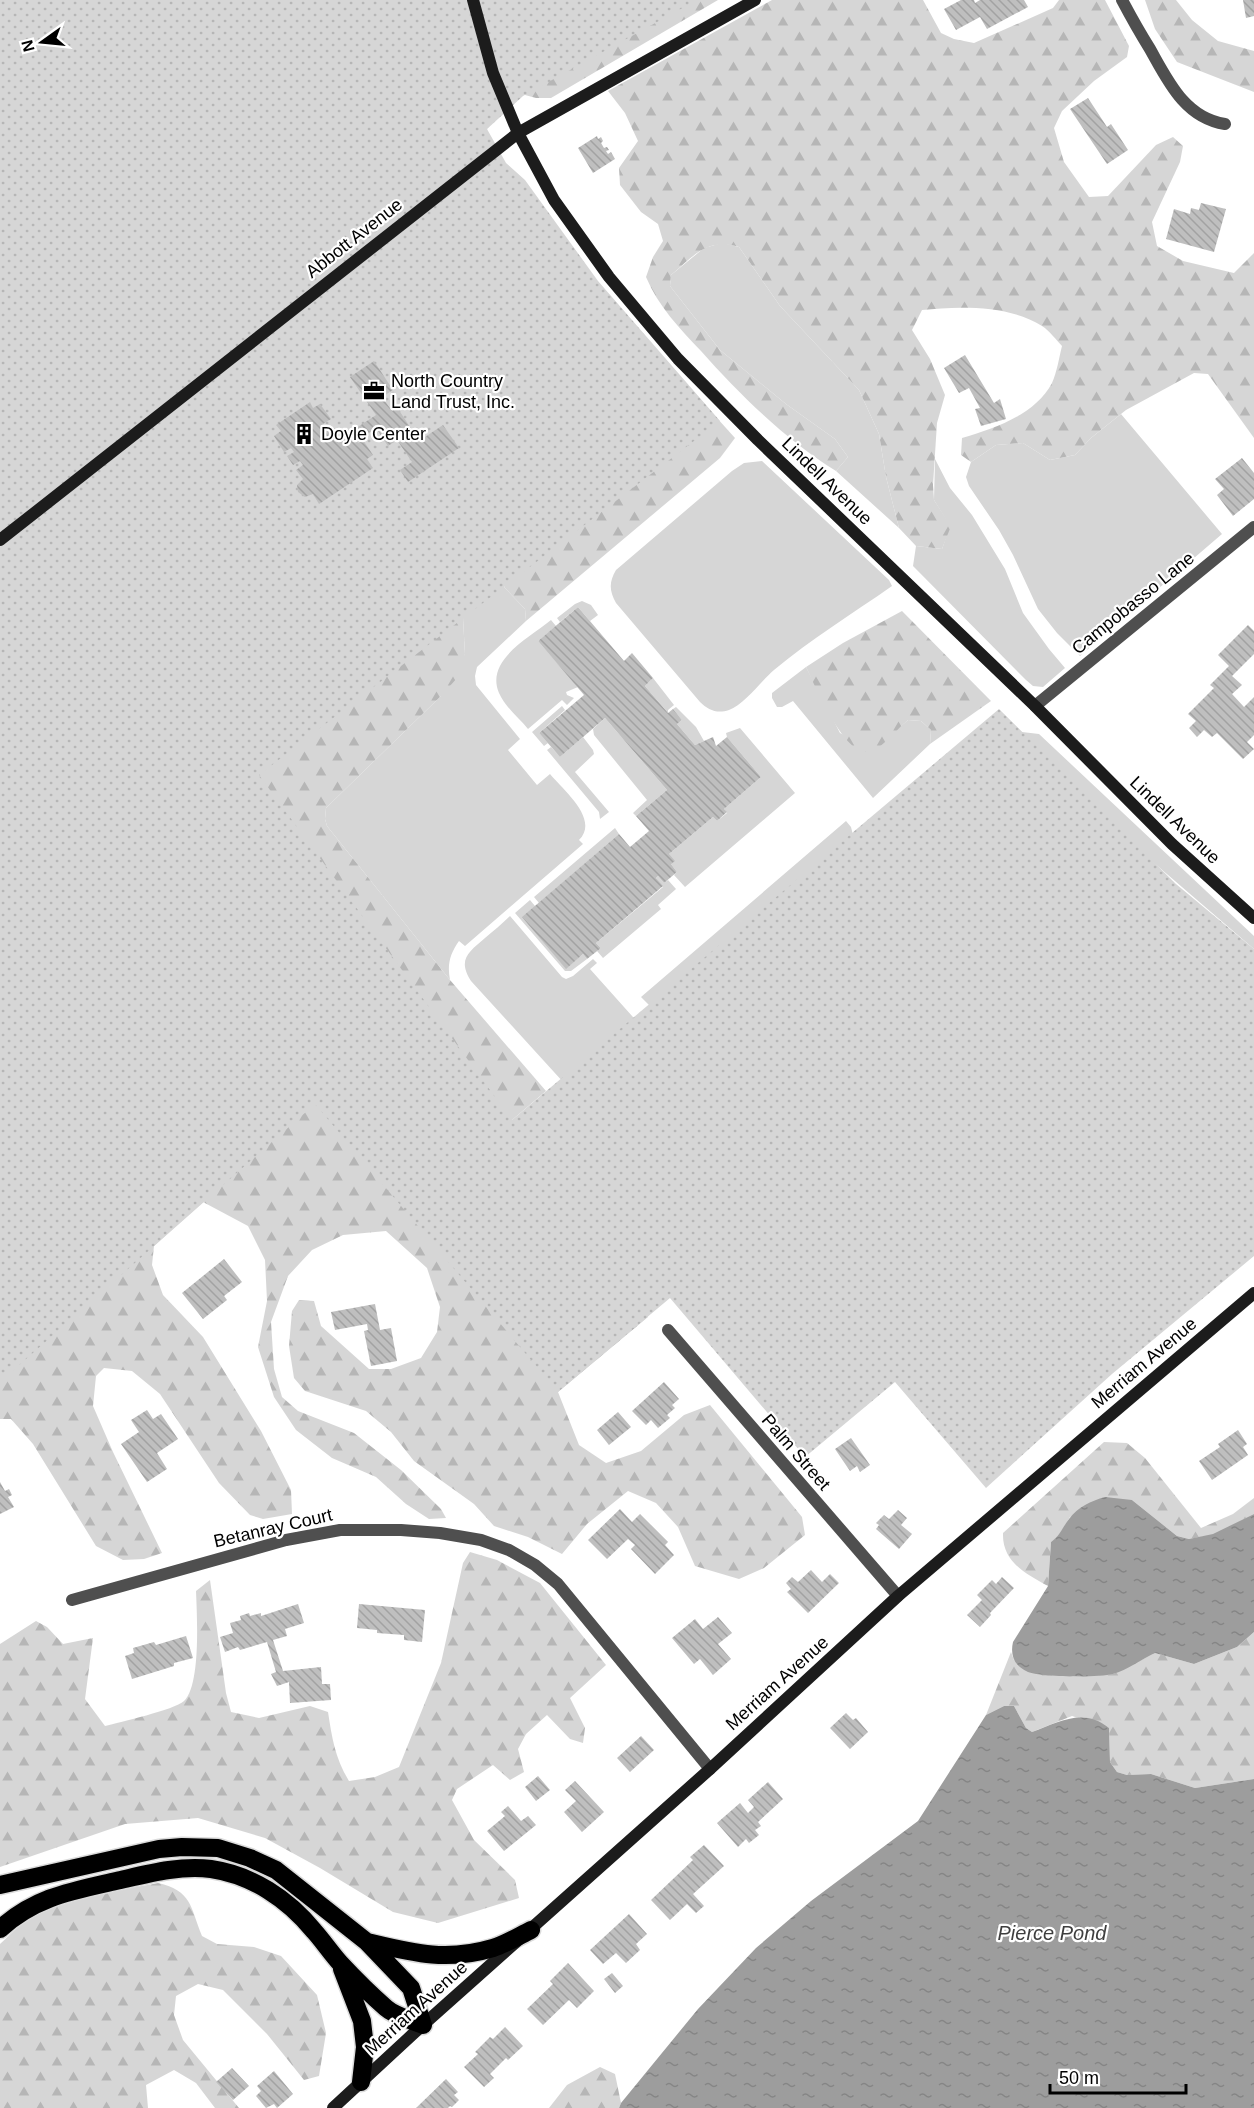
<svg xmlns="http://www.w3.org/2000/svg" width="1254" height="2108" viewBox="0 0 1254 2108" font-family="Helvetica,sans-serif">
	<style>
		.green { fill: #d6d6d6 }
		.forest { fill: url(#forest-firs) }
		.park { fill: url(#park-dots) }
		.water { fill: url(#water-ripples) }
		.building { fill: url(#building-back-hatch) }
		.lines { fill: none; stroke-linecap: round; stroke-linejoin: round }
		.highway-casing { stroke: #dbdbdb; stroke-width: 21 }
		.street { stroke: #4f4f4f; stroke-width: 12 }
		.secondary { stroke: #1c1c1c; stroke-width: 12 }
		.highway { stroke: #000; stroke-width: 18 }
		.labels { text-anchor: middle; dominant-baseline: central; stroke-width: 4.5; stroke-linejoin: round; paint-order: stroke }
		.street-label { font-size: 18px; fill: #000; stroke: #fff }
		.poi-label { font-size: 18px; fill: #000; stroke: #fff; text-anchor: start }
		.water-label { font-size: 20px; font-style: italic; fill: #3e3e3e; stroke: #fff }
	</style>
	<defs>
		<pattern id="forest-firs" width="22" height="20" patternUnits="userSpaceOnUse" patternTransform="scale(1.5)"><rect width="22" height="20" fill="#d6d6d6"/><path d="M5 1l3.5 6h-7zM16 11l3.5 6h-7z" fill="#b6b6b6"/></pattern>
		<pattern id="park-dots" width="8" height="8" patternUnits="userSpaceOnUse" patternTransform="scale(1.5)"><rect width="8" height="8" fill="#d6d6d6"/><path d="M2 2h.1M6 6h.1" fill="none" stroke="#b6b6b6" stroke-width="1.8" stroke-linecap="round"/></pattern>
		<pattern id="water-ripples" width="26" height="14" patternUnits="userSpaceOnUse" patternTransform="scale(1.5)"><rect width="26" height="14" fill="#9d9d9d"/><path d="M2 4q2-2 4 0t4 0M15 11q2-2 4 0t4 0" fill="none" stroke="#858585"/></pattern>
		<pattern id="building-back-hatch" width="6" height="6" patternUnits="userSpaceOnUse" patternTransform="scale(1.5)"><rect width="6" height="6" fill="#bfbfbf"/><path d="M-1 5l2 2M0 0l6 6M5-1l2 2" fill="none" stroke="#a2a2a2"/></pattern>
	</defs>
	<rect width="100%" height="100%" fill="#fff"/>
	<path class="green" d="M722,243L739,247L780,306L859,390L879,434L886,477L899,528L836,471L848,457L835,439L786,404L720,350L670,286L671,275L704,248Z
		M1121,414L1222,534L1080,656L1057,633L1038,609L1013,555L999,530L969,486L966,477L971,462L996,445L1023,443L1050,460L1075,455L1091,438Z
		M935,459L950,488L972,515L1005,569L1023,613L1049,649L1065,668L1043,687L1033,686L1026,680L913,566L916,546L942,549L950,526L934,500Z
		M762,461L889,580L892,586C852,614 811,639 774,670C761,681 744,705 729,710C717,714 708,710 700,702L616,603C609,590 609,582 616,570L732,471L744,463Z
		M443,544L504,587L525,609L526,621L477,667L475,676L476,685L520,739L508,750L537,785L550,774C563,790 600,819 579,840L583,844L465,946L459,941C450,954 447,964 450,980L327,826L325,819L326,808L440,697L465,654L463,618Z
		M582,601L591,605L598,615L590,621L578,607L560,622L557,618L575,604Z
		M551,620L556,626L538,641L578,687L566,692L567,695L574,698L567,705L562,700L528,729C519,718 505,707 499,693C485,660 529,638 551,620Z
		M806,667L840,733L873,750L908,720L921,721L931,730L930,744L873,798L793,701L782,707H777L772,698V693Z
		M653,678L674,705L668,710V713L645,686Z
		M562,706L565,710L539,733L548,743L544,746L532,732Z
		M676,707L696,727L704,741L695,745L677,724L682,720L673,709Z
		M605,718L667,790L636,816L633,813L647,800L594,735L593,729Z
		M740,728L795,793L685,887L674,875L677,872L671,864L669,854L713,817L717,821L727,813L724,809L761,777L727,737L726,733Z
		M1022,732L1039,734L1254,936V949L1010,739Z
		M583,737L593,750L594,754L575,772L609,812L600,819L599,812L547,750L551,747L560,757Z
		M846,821L851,827L854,839L652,1008L641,997Z
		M615,828L619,834L539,903L534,897Z
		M658,876L664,883L668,880L676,889L658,905L661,909L603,958L597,951L601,948L596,943L663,887L656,878Z
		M530,900L535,906L566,968L583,954L587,959L571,971H565L515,913Z
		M510,916L562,977L566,979L573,976L593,959L597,963L590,969L641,1026L564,1083L471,981C457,959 469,952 485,938C493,931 502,924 510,916Z"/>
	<path class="forest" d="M488,0H718L551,98H536L525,95Z
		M772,0H923L941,33L954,39L974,43L1053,8L1059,0H1105L1129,46L1127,57L1094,81L1062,111L1054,128L1064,162L1089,197L1108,196L1156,145L1173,137L1183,146L1180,162L1152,222L1157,246L1183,261L1234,273L1254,253V438L1208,374L1194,373L1126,410L1091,438L1075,455L1050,460L1023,443L996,445L971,462L961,455L962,438C995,428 1035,415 1052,383C1057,372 1059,358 1062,346C1056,340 1050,331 1042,326C1010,305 959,306 922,310L912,330L930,359L945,395L937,423L933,485L934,500L951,526L942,549L916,546L899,528L886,477L879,434L859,390L780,306L739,247C706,238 695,255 671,275L670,286L720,350L786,404L835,439L848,457L836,471C787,441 739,394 701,351C680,329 658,306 646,277L653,257L663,241L658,224L641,212L620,185L619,168L638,141L625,113L608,91Z
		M1145,0H1176L1192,20L1218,41L1254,51V92L1177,62L1155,29Z
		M653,347L735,438L720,458L526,621L525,609L504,587Z
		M902,611L991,701L930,744L931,730L921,721L908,720C897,729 885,745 872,751C846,762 815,685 806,667L843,643Z
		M463,618L465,654L458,677L440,697L326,808L325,819L327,826L450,980L546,1091L512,1120L648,1317L558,1392L579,1445L606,1463L641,1451L684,1415L710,1405L802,1517L805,1535L764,1568L739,1579L695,1566L678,1527L656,1503L628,1491L587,1524L562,1554L528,1537L494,1526L474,1504L414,1461L391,1432L366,1411L305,1391L294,1378L289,1346L292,1311L299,1300L314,1301L321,1326L369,1369H391L421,1358L437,1332L440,1307L427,1268L386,1231L343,1235L312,1250L288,1276L271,1322L274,1369L282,1397L298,1411L354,1433L401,1470L441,1509L446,1518L429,1519L406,1504L376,1477L332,1458L296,1430L274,1397L258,1347L267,1301L265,1260L248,1226L203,1202L154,1246L152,1265L163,1295L203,1337L261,1431L291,1490L292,1514L263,1519L250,1515L219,1483L160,1394L132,1371L104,1368L96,1376L93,1406L113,1452L162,1553L144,1559L123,1560L96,1546L33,1444L11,1419H0V645Z
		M1104,1442L1127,1443L1145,1458L1201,1528L1233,1514L1254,1498V1514L1213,1535L1189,1539L1177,1536L1132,1500L1070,1517L1058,1537L1051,1542L1048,1586C1026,1574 1002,1562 1003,1533Z
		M470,1552L497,1560L540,1583L606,1665L570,1698L585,1728L583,1743L570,1739L547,1715L526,1734L518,1749L524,1772L510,1780L493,1765L457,1789L452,1800L474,1840L515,1880L519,1898L438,1923L393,1912L320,1868L265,1838L198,1818L125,1824L0,1867V1644L36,1621L47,1627L63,1644L93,1638L85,1699L105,1726C120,1722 174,1710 184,1701C201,1685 197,1615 196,1591L210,1580L226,1693L231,1712L259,1718L310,1706L328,1712C332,1738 335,1758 349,1781L375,1777L399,1767L441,1663L463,1563Z
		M1254,1632V1779L1195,1788L1151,1774L1127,1775L1117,1772L1110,1762L1109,1728L1072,1716L1032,1732L1026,1728L1014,1706H1004L986,1715L1011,1652L1014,1660L1073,1677L1113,1674L1155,1653L1194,1664L1237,1647Z
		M158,1883C192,1891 190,1906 202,1936L217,1944L254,1947L281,1956L317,1995L326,2033L319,2076L304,2080L267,2034L223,1990L198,1984L176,1996L174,2015L183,2040L239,2108H215L196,2083L174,2070L146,2085L148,2108H0V1944C7,1938 13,1931 20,1925C60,1897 111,1892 158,1883Z
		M600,2067L615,2074L621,2103L619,2108H549L567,2085Z"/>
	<path class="park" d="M0,0H697L523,96L487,129L506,163L525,180L598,281L720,421L259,775L512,1120L999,709L1176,884L1254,949V1256L1112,1374L986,1488L895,1382L805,1457L670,1298L558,1392L315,1104L0,1382Z"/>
	<path class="water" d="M1105,1497L1132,1500L1177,1536L1189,1539L1213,1534L1254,1514V1632L1237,1647L1194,1664L1155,1653C1142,1659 1127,1670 1113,1674C1098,1678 1041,1677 1028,1672C1014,1666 1010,1655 1013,1642L1048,1586L1051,1542C1060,1536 1062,1528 1069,1519C1078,1507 1091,1501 1105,1497Z
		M1004,1706H1014L1026,1728L1032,1732C1058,1722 1084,1707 1109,1728L1110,1762L1117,1772L1127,1775L1151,1774L1195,1788L1254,1779V2108H619L621,2103L698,2009L756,1948L811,1901L918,1821L986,1715Z"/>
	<path class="building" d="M961,0H974L975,3L980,0H1024L1028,7L987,29L980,17L956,30L944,9Z
		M1243,0H1254V16L1246,18Z
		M1088,98L1107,127L1111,124L1128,150L1107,164L1070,109Z
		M597,136L598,139L601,137L603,141L601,143L604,148L607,147L609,150L606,151L608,154L611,152L615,159L593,173L578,148Z
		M1201,203L1226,209L1214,252L1166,239L1174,209L1190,214L1191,208L1199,210Z
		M965,355L994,403L1000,399L1006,419L981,426L975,409L980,408L969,388L959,393L944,368Z
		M374,361L393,390L382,397L392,411L397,407L419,441L443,425L459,448L408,482L400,470L412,462L397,440L388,446L376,428L357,441L358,443L363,440L373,455L367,459L373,468L319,504L313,494L305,497L298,492L297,485L303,479L296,470L303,465L300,461L293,465L287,456L294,452L291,448L284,452L274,436L281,431L276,425L310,402L313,408L320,404L331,419L323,424L335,442L376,415L350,377Z
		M1242,458L1254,473V499L1233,516L1217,495L1224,489L1215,479Z
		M578,607L624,661L632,653L653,678L645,686L668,713L673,709L682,720L677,724L695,745L713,737L716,746L727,737L761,777L724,809L727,812L717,821L713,817L669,854L675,861L671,864L677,872L664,883L658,876L656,878L663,886L596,943L601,948L587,959L583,954L566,969L522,917L619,834L630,847L649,831L636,816L667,790L605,718L560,757L539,733L584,695L538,641Z
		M1248,625L1254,631V654L1232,676L1242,685L1232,694L1244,707L1254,697V735L1247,742L1254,749L1243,759L1217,733L1212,737L1204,730L1197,737L1189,728L1196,721L1188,714L1214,688L1210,685L1229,666L1218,655Z
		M224,1259L242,1282L224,1296L227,1300L203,1319L182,1293Z
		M375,1304L380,1330L391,1328L397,1361L371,1366L364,1331L368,1330L367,1324L335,1330L331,1312Z
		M664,1382L679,1399L672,1405L675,1408L667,1415L670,1418L658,1428L651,1420L646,1425L632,1411Z
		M147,1410L153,1419L161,1414L178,1439L157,1453L167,1469L147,1482L121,1444L139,1432L131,1420Z
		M618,1412L631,1427L609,1445L597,1430Z
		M1238,1430L1247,1444L1243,1447L1248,1455L1212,1480L1199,1461L1220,1447L1218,1444Z
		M851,1438L870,1465L860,1472L857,1466L850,1471L835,1449Z
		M0,1482L5,1491L9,1489L12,1495L8,1497L14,1507L0,1514Z
		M620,1509L632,1522L640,1514L668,1542L665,1545L674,1555L655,1574L631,1549L635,1545L628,1539L607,1559L588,1540Z
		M898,1510L907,1518L901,1525L912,1534L899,1549L876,1529L879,1525L876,1523L884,1515L889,1519Z
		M811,1570L822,1582L830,1574L839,1583L808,1613L787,1592L791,1589L786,1583L792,1577L798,1582Z
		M1002,1577L1014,1588L990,1613L991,1615L980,1627L967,1615L982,1600L977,1595L992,1580L996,1584Z
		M298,1604L304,1623L285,1629L287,1636L273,1640L283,1671L321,1667L322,1684H330L331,1700L290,1703L289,1682L277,1686L271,1674L276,1672L267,1642L240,1650L238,1647L225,1652L220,1637L233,1633L230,1623L241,1620L240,1616L249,1613L250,1616L261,1613V1616Z
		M359,1604L425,1610L422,1642L404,1640V1635L377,1633V1630L357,1628Z
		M718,1617L732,1633L718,1644L731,1659L713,1675L700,1659L694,1664L672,1638L695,1619L703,1629Z
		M186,1636L193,1658L174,1663V1666L132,1679L125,1656L134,1653L133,1648L154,1642L156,1645Z
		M846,1713L853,1720L856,1718L868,1732L850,1749L830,1728Z
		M641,1736L654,1750L630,1772L617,1758Z
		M538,1776L550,1790L536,1801L525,1787Z
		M575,1781L604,1812L582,1832L564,1812L576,1801L565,1790Z
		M768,1782L783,1799L758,1822L761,1826L755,1830L759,1835L749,1843L746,1839L738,1847L717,1823L740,1803L748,1813L754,1807L748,1800Z
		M508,1806L521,1821L528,1816L536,1825L504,1851L487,1831L505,1816L501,1812Z
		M704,1845L724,1866L693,1894L704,1906L696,1913L687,1904L670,1920L651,1900L693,1860L690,1857Z
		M629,1914L647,1934L636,1944L640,1950L626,1963L616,1953L603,1964L590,1950Z
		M568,1963L594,1991L577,2008L569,2000L543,2025L527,2009L553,1984L550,1981Z
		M612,1973L623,1986L615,1993L604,1979Z
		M505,2027L523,2046L508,2060L506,2058L490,2074L494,2078L484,2087L464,2067L478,2054L475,2052L490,2037L493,2039Z
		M232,2068L249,2086L233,2100L216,2082Z
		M274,2071L293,2094L277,2108L274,2104L266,2108L256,2096L261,2091L257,2086Z
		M446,2079L458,2092L454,2095L459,2100L452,2107L450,2106L448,2108H416Z"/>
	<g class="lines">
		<defs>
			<path id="highway" d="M0,1885L159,1849L182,1847L218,1848L250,1858L276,1870L367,1942L411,1988L423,2025
				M0,1929C35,1897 72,1891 116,1881C147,1874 179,1865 211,1869C252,1875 288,1899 314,1931C323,1941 331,1953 340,1963C354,1978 370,1994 386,2008C395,2016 411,2020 423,2025
				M367,1942C413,1953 446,1962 493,1948C506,1944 519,1936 531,1930
				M342,1969L362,2021L365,2047L361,2082"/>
		</defs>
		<use href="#highway" class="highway-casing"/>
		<path class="street" d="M1122,0C1131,17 1140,33 1150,49C1168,81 1185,118 1225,124
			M1035,706L1254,527
			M668,1330L898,1596
			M72,1600L286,1540L340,1530H401L440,1533L481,1540L509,1550L535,1565L558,1584L710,1769"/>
		<path class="secondary" d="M473,0L493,73L518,133L554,200L609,277L678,359L758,440L1035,706L1172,844L1254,918
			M0,540L518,133L755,0
			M333,2108L414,2033L710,1769L898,1596L1254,1293"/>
		<use href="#highway" class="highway"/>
	</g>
	<defs>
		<symbol id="office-bare" viewBox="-9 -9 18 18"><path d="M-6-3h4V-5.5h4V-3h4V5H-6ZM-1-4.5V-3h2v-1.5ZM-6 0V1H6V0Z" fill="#000" stroke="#fff" stroke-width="2.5" paint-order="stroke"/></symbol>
		<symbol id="building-bare" viewBox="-9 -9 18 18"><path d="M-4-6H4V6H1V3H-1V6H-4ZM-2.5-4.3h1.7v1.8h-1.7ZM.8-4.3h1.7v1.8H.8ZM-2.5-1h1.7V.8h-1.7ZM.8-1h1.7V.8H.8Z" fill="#000" stroke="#fff" stroke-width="2.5" paint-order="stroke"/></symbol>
	</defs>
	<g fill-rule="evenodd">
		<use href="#office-bare" x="359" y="376" width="30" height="30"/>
		<use href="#building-bare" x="289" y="419" width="30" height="30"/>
	</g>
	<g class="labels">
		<g class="street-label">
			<text transform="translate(354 238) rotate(-38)">Abbott Avenue</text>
			<text transform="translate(827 481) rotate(44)">Lindell Avenue</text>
			<text transform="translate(1133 603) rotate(-39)">Campobasso Lane</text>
			<text transform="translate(1175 820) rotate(44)">Lindell Avenue</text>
			<text transform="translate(1144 1363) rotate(-40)">Merriam Avenue</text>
			<text transform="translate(796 1452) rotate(49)">Palm Street</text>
			<text transform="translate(273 1528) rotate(-13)">Betanray Court</text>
			<text transform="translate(777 1683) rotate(-42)">Merriam Avenue</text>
			<text transform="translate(416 2008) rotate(-42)">Merriam Avenue</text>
		</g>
		<g class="poi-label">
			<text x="391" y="381">North Country<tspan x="391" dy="21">Land Trust, Inc.</tspan></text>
			<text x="321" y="434">Doyle Center</text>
		</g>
		<g class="water-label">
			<text x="1052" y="1933">Pierce Pond</text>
		</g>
	</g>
	<g transform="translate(42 42) rotate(255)" stroke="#ffffff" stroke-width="4.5" paint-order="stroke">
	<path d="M0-4.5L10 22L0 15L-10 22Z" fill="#000000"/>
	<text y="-9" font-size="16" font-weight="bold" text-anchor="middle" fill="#000000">N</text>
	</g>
	<path d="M1050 2084v9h136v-9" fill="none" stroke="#000000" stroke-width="3"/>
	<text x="1059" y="2084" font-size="18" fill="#000000" stroke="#ffffff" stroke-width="4.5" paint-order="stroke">50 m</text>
</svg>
